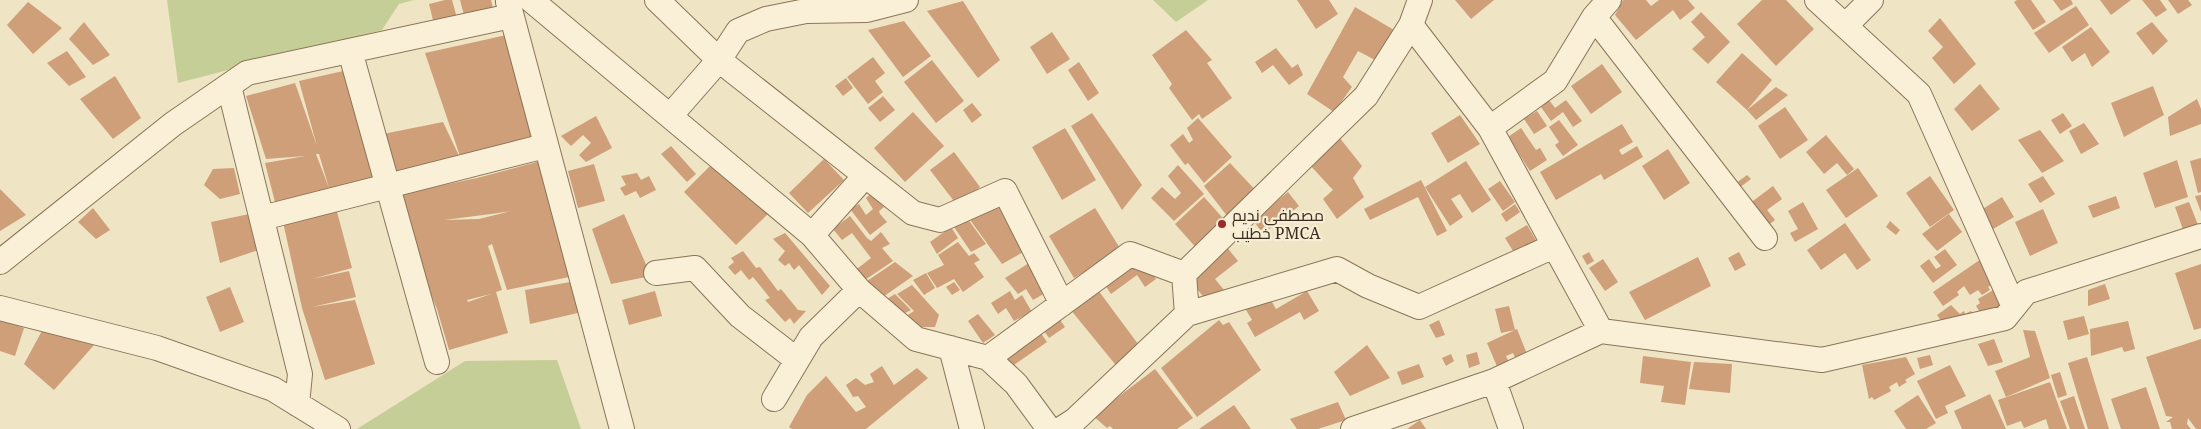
<svg xmlns="http://www.w3.org/2000/svg" width="2201" height="429" viewBox="0 0 2201 429" font-family="'Noto Serif',Cairo,serif">
	<style>
		.green { fill: #c5ce97 }
		.building { fill: #ce9f79; fill-rule: evenodd }
		.lines { fill: none; stroke-linecap: round; stroke-linejoin: round }
		.minor-casing { stroke: #8a755a; stroke-width: 26 }
		.minor { stroke: #faf0d7; stroke-width: 24 }
		.poi-dot { fill: #9a2b28; stroke: #f6edd4; stroke-width: 2 }
		.labels { text-anchor: middle; dominant-baseline: central; stroke-width: 4.5; stroke-linejoin: round; paint-order: stroke }
		.poi-label { font-size: 16px; fill: #3a2c1e; stroke: #f6edd4; text-anchor: start }
	</style>
	<rect width="100%" height="100%" fill="#efe4c4"/>
	<path class="green" d="M167,0H414L399,4L382,30L178,83Z
		M1153,0H1208L1176,22Z
		M557,360L581,429H357L465,361Z"/>
	<path class="building" d="M445,0H452L457,18L434,24L429,4Z
		M460,0H491L494,12L465,19Z
		M1297,0H1329L1338,14L1316,29Z
		M1455,0H1494L1471,19Z
		M1623,0H1646L1651,6L1659,0H1688L1695,8L1680,20L1673,10L1636,40L1615,15Z
		M1762,0H1786L1814,29L1776,66L1737,24Z
		M2017,0H2031L2046,22L2033,30L2014,2Z
		M2053,0H2071L2073,4L2061,11Z
		M2100,0H2131L2111,15Z
		M2142,0H2160L2167,10L2156,17Z
		M2168,0H2188L2192,5L2178,14Z
		M963,1L1000,60L978,78L927,11Z
		M28,2L62,28L33,54L7,25Z
		M2076,6L2089,25L2049,53L2034,33Z
		M1355,7L1394,30L1375,60L1358,51L1343,77L1352,87L1334,112L1307,94Z
		M1701,12L1730,42L1708,64L1692,49L1705,37L1691,22Z
		M1940,18L1976,64L1954,84L1932,58L1943,47L1928,31Z
		M904,21L931,56L903,77L868,30Z
		M84,22L110,55L93,65L69,39Z
		M2152,22L2168,41L2153,55L2136,33Z
		M2091,27L2110,52L2092,67L2085,53L2072,62L2062,47Z
		M1186,30L1212,60L1207,63L1232,98L1202,119L1199,114L1192,120L1169,88L1172,84L1152,55Z
		M1052,32L1070,59L1047,74L1030,47Z
		M511,34L541,143L462,162L425,53Z
		M1276,48L1292,68L1298,64L1303,75L1289,85L1273,65L1262,73L1255,62Z
		M67,51L86,77L69,86L47,63Z
		M1742,53L1772,80L1747,110L1776,87L1788,95L1756,120L1747,110L1716,82Z
		M873,57L885,73L875,81L883,92L868,104L847,77Z
		M932,60L964,101L936,123L904,82Z
		M1079,62L1099,93L1088,101L1068,70Z
		M1602,64L1622,92L1591,114L1571,86Z
		M352,69L371,144L355,148L368,145L379,179L276,206L265,163L305,156L266,159L246,96L295,83L317,146L299,81ZM316,154H319L329,188Z
		M115,76L141,118L113,139L80,99Z
		M846,78L853,88L843,96L835,86Z
		M1980,84L2000,109L1972,131L1954,109Z
		M2153,86L2164,115L2124,137L2111,103Z
		M883,96L895,110L880,122L868,108Z
		M2197,99L2201,109V124L2170,136L2168,117Z
		M1549,100L1555,108L1566,100L1582,121L1573,127L1563,112L1551,121L1541,107Z
		M972,103L982,115L972,123L963,110Z
		M1785,107L1808,140L1780,159L1758,126Z
		M1537,111L1547,126L1534,134L1524,119Z
		M913,112L944,146L905,182L874,148Z
		M1092,113L1142,185L1122,210L1071,126Z
		M2063,113L2072,126L2060,134L2051,120Z
		M1460,115L1480,144L1448,163L1431,133Z
		M596,116L612,148L586,162L579,155L591,143L583,135L571,146L561,136Z
		M1198,118L1232,157L1204,183L1188,163L1185,165L1170,145L1183,134L1189,143L1193,140L1187,128Z
		M1559,120L1578,145L1563,156L1555,145L1559,142L1549,127Z
		M443,122L462,162L396,177L383,134Z
		M2084,123L2099,144L2081,154L2069,131Z
		M1622,124L1633,142L1619,150L1622,155L1637,146L1643,157L1604,180L1601,174L1556,200L1540,172Z
		M1065,128L1096,180L1062,200L1032,147Z
		M1521,128L1536,150L1540,148L1547,160L1530,171L1508,137Z
		M2040,130L2064,161L2042,173L2018,140Z
		M1826,135L1854,169L1847,175L1837,163L1824,174L1806,152Z
		M1339,137L1362,166L1353,178L1364,197L1337,219L1323,199L1333,190L1308,163Z
		M671,146L696,174L687,182L661,154Z
		M1668,149L1690,183L1664,200L1642,166Z
		M954,152L980,187L957,205L930,170Z
		M2201,158V192L2198,193L2190,161Z
		M824,159L844,180L808,213L789,193Z
		M544,160L574,276L507,290L492,244L488,246L502,290L496,292L508,333L449,350L437,309L418,263L400,194L477,178ZM511,211L479,219L444,220L491,214ZM491,294L468,302L467,300Z
		M716,160L769,213L736,245L684,192Z
		M2177,160L2188,197L2155,208L2143,173Z
		M1466,161L1491,200L1472,213L1460,194L1451,199L1463,217L1450,226L1425,187Z
		M1230,163L1260,195L1231,221L1204,186Z
		M594,164L605,201L578,208L568,171Z
		M1178,165L1204,194L1174,221L1151,198L1162,187L1175,199L1181,193L1168,176Z
		M234,168L240,194L220,199L204,185L213,169Z
		M1858,168L1878,196L1846,218L1826,190Z
		M637,173L641,180L649,176L656,190L640,198L636,191L625,196L620,188L626,185L621,176Z
		M1747,175L1751,179L1735,191L1731,187Z
		M1930,176L1954,210L1930,227L1906,193Z
		M2043,176L2055,194L2040,203L2028,184Z
		M1421,180L1447,231L1437,236L1418,197L1370,220L1364,209Z
		M1500,181L1515,202L1503,211L1488,189Z
		M1773,186L1782,199L1767,210L1775,220L1762,230L1745,207Z
		M0,189L26,215L0,231Z
		M875,190L883,203L881,204L884,207L879,211L880,214L887,222L870,235L850,209L859,204L866,215L873,209L866,198Z
		M1288,192L1299,206L1263,234L1253,220Z
		M1005,193L1032,247L1002,264L968,217Z
		M2201,195V212L2195,196Z
		M2116,196L2120,208L2093,218L2088,206Z
		M1204,197L1229,225L1199,251L1175,224Z
		M2002,197L2014,217L1993,229L1981,210Z
		M1803,202L1818,229L1795,242L1790,233L1798,229L1788,211Z
		M2189,202L2200,230L2185,235L2175,207Z
		M1515,204L1520,212L1506,222L1501,214Z
		M93,208L110,230L96,239L78,222Z
		M336,208L352,268L312,279L349,271L356,297L312,307L355,300L375,364L325,380L302,308L283,222Z
		M1095,208L1121,250L1074,278L1049,236Z
		M2043,209L2058,243L2030,256L2015,222Z
		M254,213L264,248L220,263L211,222Z
		M624,214L651,276L611,284L592,229Z
		M1949,214L1962,232L1937,251L1922,234Z
		M850,216L867,238L871,241L881,232L890,244L882,248L893,261L862,282L853,272L871,258L852,233L842,240L833,229Z
		M967,218L986,244L971,252L954,227Z
		M1890,221L1900,230L1896,235L1886,227Z
		M1845,223L1871,260L1857,270L1845,253L1821,270L1807,250Z
		M1527,225L1540,247L1515,254L1505,238Z
		M951,227L958,238L937,254L930,242Z
		M785,233L830,286L822,295L799,265L794,270L789,263L785,266L778,260L785,251L773,239Z
		M958,242L969,256L974,253L980,260L974,263L984,277L963,292L954,279L937,288L927,273L944,265L938,255Z
		M1226,246L1238,261L1215,279L1224,290L1208,303L1188,277Z
		M1945,249L1957,265L1933,283L1920,266L1929,259L1936,269L1941,266L1934,257Z
		M743,251L756,268L760,267L778,291L781,289L798,310L806,311L794,324L790,318L785,322L765,300L770,298L753,277L749,280L741,270L735,275L728,267L734,262L731,258Z
		M1589,252L1594,261L1587,265L1582,256Z
		M1739,252L1746,265L1735,271L1728,258Z
		M1698,257L1711,286L1645,320L1629,292Z
		M1984,257L1999,279L1988,287L1990,290L1982,295L1978,290L1970,295L1964,286L1957,292L1959,295L1943,306L1933,292Z
		M1603,259L1618,282L1605,291L1589,268Z
		M1143,261L1156,279L1145,287L1137,275L1111,294L1103,282Z
		M895,262L913,276L880,299L864,283Z
		M1029,263L1047,292L1033,300L1026,289L1018,294L1005,278Z
		M2201,264V328L2194,330L2175,273Z
		M926,273L935,288L924,295L913,280Z
		M576,281L582,312L530,324L525,290Z
		M954,282L960,290L952,295L946,287Z
		M2105,284L2110,299L2088,306V290Z
		M912,285L939,315L935,327H908L900,320L914,311L897,294Z
		M1095,286L1141,348L1119,369L1070,309Z
		M230,287L244,322L220,332L206,297Z
		M1995,289L2004,303L1986,322L1976,306L1980,303L1978,299Z
		M655,291L662,316L629,325L622,300Z
		M1010,291L1015,300L1022,295L1032,312L1014,321L1006,308L998,314L991,303Z
		M1307,291L1319,311L1304,320L1300,312L1255,337L1247,323L1252,320L1245,308L1268,295L1276,309Z
		M895,294L911,310L897,317L882,302Z
		M1951,305L1960,314L1964,311L1965,314L1971,311L1978,321L1947,329L1937,315Z
		M1509,306L1515,330L1501,333L1495,309Z
		M978,314L995,335L983,343L968,321Z
		M1056,314L1065,327L1049,338L1040,325Z
		M2084,316L2089,334L2068,340L2063,321Z
		M0,320L24,328L15,356L0,351Z
		M1219,320L1223,325L1229,322L1261,370L1197,417L1161,368Z
		M1439,320L1445,335L1436,338L1429,325Z
		M2128,321L2135,349L2124,352L2122,347L2091,356L2090,329Z
		M43,329L95,344L54,390L24,364Z
		M1038,329L1047,342L1011,367L1002,354Z
		M1517,329L1529,359L1518,364L1513,353L1506,356L1511,366L1499,371L1487,343Z
		M2023,330L2035,331L2050,378L2006,397L1995,371L2030,357Z
		M1994,339L2003,362L1988,366L1978,344Z
		M2201,339V429H2196L2188,418L2187,424L2191,429H2172L2170,422H2166L2173,417L2166,416L2146,357Z
		M1367,345L1390,378L1350,396L1334,372Z
		M1477,352L1480,364L1469,368L1466,355Z
		M1451,354L1454,361L1446,366L1442,358Z
		M1930,355L1933,365L1920,369L1917,358Z
		M1643,356L1691,362L1685,405L1661,402L1664,386L1640,383Z
		M1906,357L1915,374L1905,380L1907,382L1899,387L1897,382L1889,387L1891,391L1874,400L1872,397L1869,399L1862,365Z
		M2087,357L2109,429H2088L2068,363Z
		M1694,362L1732,364L1730,393L1689,389Z
		M1419,364L1424,377L1402,385L1397,372Z
		M1950,365L1966,396L1945,406L1948,413L1936,419L1917,381Z
		M882,366L894,385L917,368L928,378L866,429H792L789,427L807,395L826,376L856,412L866,407L858,396L853,397L846,385L856,378L865,385L874,382L870,374Z
		M1155,369L1193,418L1177,429H1113L1110,426L1107,428L1093,416Z
		M2060,372L2067,395L2058,398L2051,375Z
		M2050,382L2067,429H2049L2046,419L2024,428L2021,421L2007,426L1998,400Z
		M2146,387L2160,429H2121L2111,399Z
		M1990,394L2006,429H1962L1954,411Z
		M1918,395L1936,423L1926,429H1906L1894,411Z
		M2074,396L2085,429H2070L2060,401Z
		M1338,402L1346,420L1318,429H1297L1290,419Z
		M1234,405L1251,429H1199Z
		M1420,420L1426,429H1407Z"/>
	<g class="lines">
		<defs>
			<path id="minor" d="M531,0L812,235L859,290L916,339L988,358L1016,384L1049,429
				M657,0L719,60L913,213L940,220L1005,191L1062,304
				M1420,0L1411,25L1490,128L1601,331
				M1817,0L1919,94L2014,307
				M508,2L622,429
				M1594,17L1765,238
				M1846,25L1871,0
				M350,51L437,362
				M229,86L300,374L297,404
				M670,116L719,60L738,31L766,19L806,11L867,10L906,0
				M1490,128L1555,81L1594,17L1609,0
				M262,218L545,146
				M812,235L865,176
				M0,262L173,124L247,73L511,16
				M656,273L695,268L740,316L797,360
				M0,308L157,348L273,389L338,429
				M1187,314L1337,269L1368,286L1419,307L1554,246
				M951,348L972,429
				M988,358L1130,254L1184,274
				M1494,381L1511,429
				M774,399L811,337L859,290
				M1061,429L1075,420L1187,314L1184,274L1366,96L1411,25
				M1353,429L1494,381L1601,331L1822,360L2005,318L2026,292L2201,236"/>
		</defs>
		<use href="#minor" class="minor-casing"/>
		<use href="#minor" class="minor"/>
	</g>
	<circle class="poi-dot" cx="1222" cy="224" r="5"/>
	<g class="labels">
		<g class="poi-label">
			<text x="1232" y="215">مصطفى نديم<tspan x="1232" dy="18">خطيب PMCA</tspan></text>
		</g>
	</g>
</svg>
